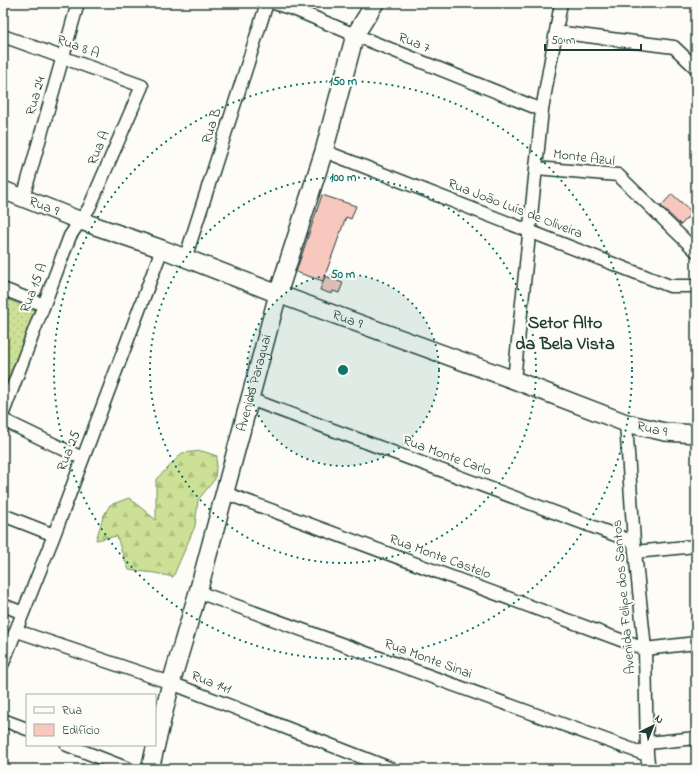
<svg xmlns="http://www.w3.org/2000/svg" width="699" height="772" viewBox="0 0 699 772" font-family="'Indie Flower',sans-serif">
	<style>
		.forest { fill: url(#forest-firs); stroke: #768f64 }
		.park { fill: url(#park-dots); stroke: #768f64 }
		.building { fill: #f8c8be; stroke: #1f3d34 }
		.lines { fill: none; stroke-linecap: round; stroke-linejoin: round }
		.street-casing { stroke: #1f3d34; stroke-width: 15 }
		.secondary-casing { stroke: #1f3d34; stroke-width: 20 }
		.street { stroke: #fdfcf7; stroke-width: 12 }
		.secondary { stroke: #fdfcf7; stroke-width: 17 }
		.ring { fill: none; stroke: #0f766e; stroke-width: 2; stroke-dasharray: 2 4 }
		.labels { text-anchor: middle; dominant-baseline: central; stroke-width: 4; stroke-linejoin: round; paint-order: stroke }
		.street-label { font-size: 14px; fill: #1f3d34; stroke: #fdfcf7 }
		.district-label { font-size: 18px; font-weight: bold; fill: #1f3d34; stroke: #fdfcf7 }
		.centre { fill: #0f766e; stroke: #fdfcf7; stroke-width: 2 }
		.ring-label { font-size: 12px; text-anchor: middle; font-weight: bold; fill: #0f766e; stroke: #fdfcf7; stroke-width: 4; stroke-linejoin: round; paint-order: stroke }
	</style>
	<defs>
		<pattern id="forest-firs" width="22" height="20" patternUnits="userSpaceOnUse"><rect width="22" height="20" fill="#cce195"/><path d="M5 1l3.5 6h-7zM16 11l3.5 6h-7z" fill="#afc281"/></pattern>
		<pattern id="park-dots" width="8" height="8" patternUnits="userSpaceOnUse"><rect width="8" height="8" fill="#cce195"/><path d="M2 2h.1M6 6h.1" fill="none" stroke="#afc281" stroke-width="1.8" stroke-linecap="round"/></pattern>
	</defs>
	<rect width="100%" height="100%" fill="#fdfcf7"/>
	<filter id="ink" filterUnits="userSpaceOnUse"><feTurbulence type="fractalNoise" baseFrequency=".025" numOctaves="2"/><feDisplacementMap in="SourceGraphic" scale="8" xChannelSelector="R" yChannelSelector="G"/><feConvolveMatrix kernelMatrix="1 2 1 2 8 2 1 2 1" color-interpolation-filters="sRGB"/></filter>
	<g filter="url(#ink)">
		<path class="forest" d="M202,451L217,456L215,479L198,500L195,526L173,577L155,573L129,570L121,550L117,536L96,540L103,517L110,505L129,498L156,520V479L168,468L182,453Z"/>
		<path class="park" d="M7,299L36,311L3,397V311Z"/>
		<path class="building" d="M672,194L692,212L681,225L661,206Z
			M322,195L356,206L351,219L346,217L323,281L296,272Z
			M325,276L343,283L339,293L333,291L332,294L320,290Z"/>
		<g class="lines">
			<defs>
				<path id="street" d="M274,3L296,10L355,35L542,110
					M556,32L674,47L696,68
					M3,36L142,86L89,208L70,236L3,413
					M324,151L670,286H696
					M536,168L618,175L696,251
					M23,198L78,3
					M185,259L267,3
					M3,289L44,305
					M514,380L542,110L561,3
					M250,399L634,542
					M3,420L82,458
					M626,423L634,542L645,649L647,755L649,769
					M225,493L645,649L696,643
					M3,515L54,535
					M635,552L696,546
					M198,592L647,755
					M3,605L23,613
					M17,631L171,683L392,769
					M3,663L54,535L162,249
					M3,720L27,729
					M648,743L696,738
					M67,745L129,769"/>
				<g id="secondary">
					<path id="s1" d="M3,190L81,221L162,249L278,294L514,380L626,423L665,432L696,434"/>
					<path id="s2" d="M150,769L171,683L198,592L278,294L324,151L355,35L375,3"/>
				</g>
			</defs>
			<use href="#street" class="street-casing"/>
			<use href="#secondary" class="secondary-casing"/>
			<use href="#street" class="street"/>
			<use href="#secondary" class="secondary"/>
		</g>
	</g>
	<circle cx="343" cy="370" r="96" fill="#0f766e" fill-opacity=".12"/>
	<g class="ring">
		<circle cx="343" cy="370" r="96"/>
		<circle cx="343" cy="370" r="193"/>
		<circle cx="343" cy="370" r="289"/>
	</g>
	<g class="labels">
		<g class="street-label">
			<text transform="translate(414 43) rotate(22)">Rua 7</text>
			<text transform="translate(78 47) rotate(20)">Rua 8 A</text>
			<text transform="translate(36 96) rotate(-74)">Rua 24</text>
			<text transform="translate(212 126) rotate(-72)">Rua B</text>
			<text transform="translate(99 148) rotate(-67)">Rua A</text>
			<text transform="translate(584 158) rotate(7)">Monte Azul</text>
			<text stroke="none"><textPath href="#s1" startOffset="44">Rua 9</textPath></text>
			<text transform="translate(515 209) rotate(21)">Rua João Luís de Oliveira</text>
			<text transform="translate(34 288) rotate(-69)">Rua 15 A</text>
			<text stroke="none"><textPath href="#s1" startOffset="368">Rua 9</textPath></text>
			<text stroke="none"><textPath href="#s2" startOffset="400">Avenida Paraguai</textPath></text>
			<text stroke="none"><textPath href="#s1" startOffset="692">Rua 9</textPath></text>
			<text transform="translate(69 451) rotate(-69)">Rua 25</text>
			<text transform="translate(447 456) rotate(20)">Rua Monte Carlo</text>
			<text transform="translate(440 557) rotate(20)">Rua Monte Castelo</text>
			<text transform="translate(624 597) rotate(-95)">Avenida Felipe dos Santos</text>
			<text transform="translate(428 659) rotate(20)">Rua Monte Sinai</text>
			<text transform="translate(211 683) rotate(21)">Rua 141</text>
		</g>
		<g class="district-label">
			<text x="565" y="324">Setor Alto<tspan x="565" dy="21">da Bela Vista</tspan></text>
		</g>
	</g>
	<circle cx="343" cy="370" r="6" class="centre"/>
	<g class="ring-label">
		<text x="343" y="85">150 m</text>
		<text x="343" y="181">100 m</text>
		<text x="343" y="278">50 m</text>
	</g>
	<rect width="699" height="772" fill="none" stroke="#fdfcf7" stroke-width="16"/>
	<rect x="8" y="8" width="683" height="756" fill="none" stroke="#1f3d34" stroke-width="1.5" filter="url(#ink)"/>
	<rect x="26" y="694" width="130" height="52" fill="#fdfcf7" stroke="#a4b0a9"/>
	<rect x="34" y="707" width="20" height="6" fill="#fdfcf7" stroke="#a4b0a9"/>
	<text x="62" y="714" font-size="12" fill="#1f3d34">Rua</text>
	<rect x="34" y="724" width="20" height="12" fill="#f8c8be" stroke="#a4b0a9"/>
	<text x="62" y="734" font-size="12" fill="#1f3d34">Edifício</text>
	<g transform="translate(653 726) rotate(43)" stroke="#fdfcf7" stroke-width="3" paint-order="stroke">
	<path d="M0-3L7 15L0 10L-7 15Z" fill="#1f3d34"/>
	<text y="-6" font-size="11" font-weight="bold" text-anchor="middle" fill="#1f3d34">N</text>
	</g>
	<path d="M545 44v6h96v-6" fill="none" stroke="#1f3d34" stroke-width="2"/>
	<text x="551" y="44" font-size="12" fill="#1f3d34" stroke="#fdfcf7" stroke-width="3" paint-order="stroke">50 m</text>
</svg>
